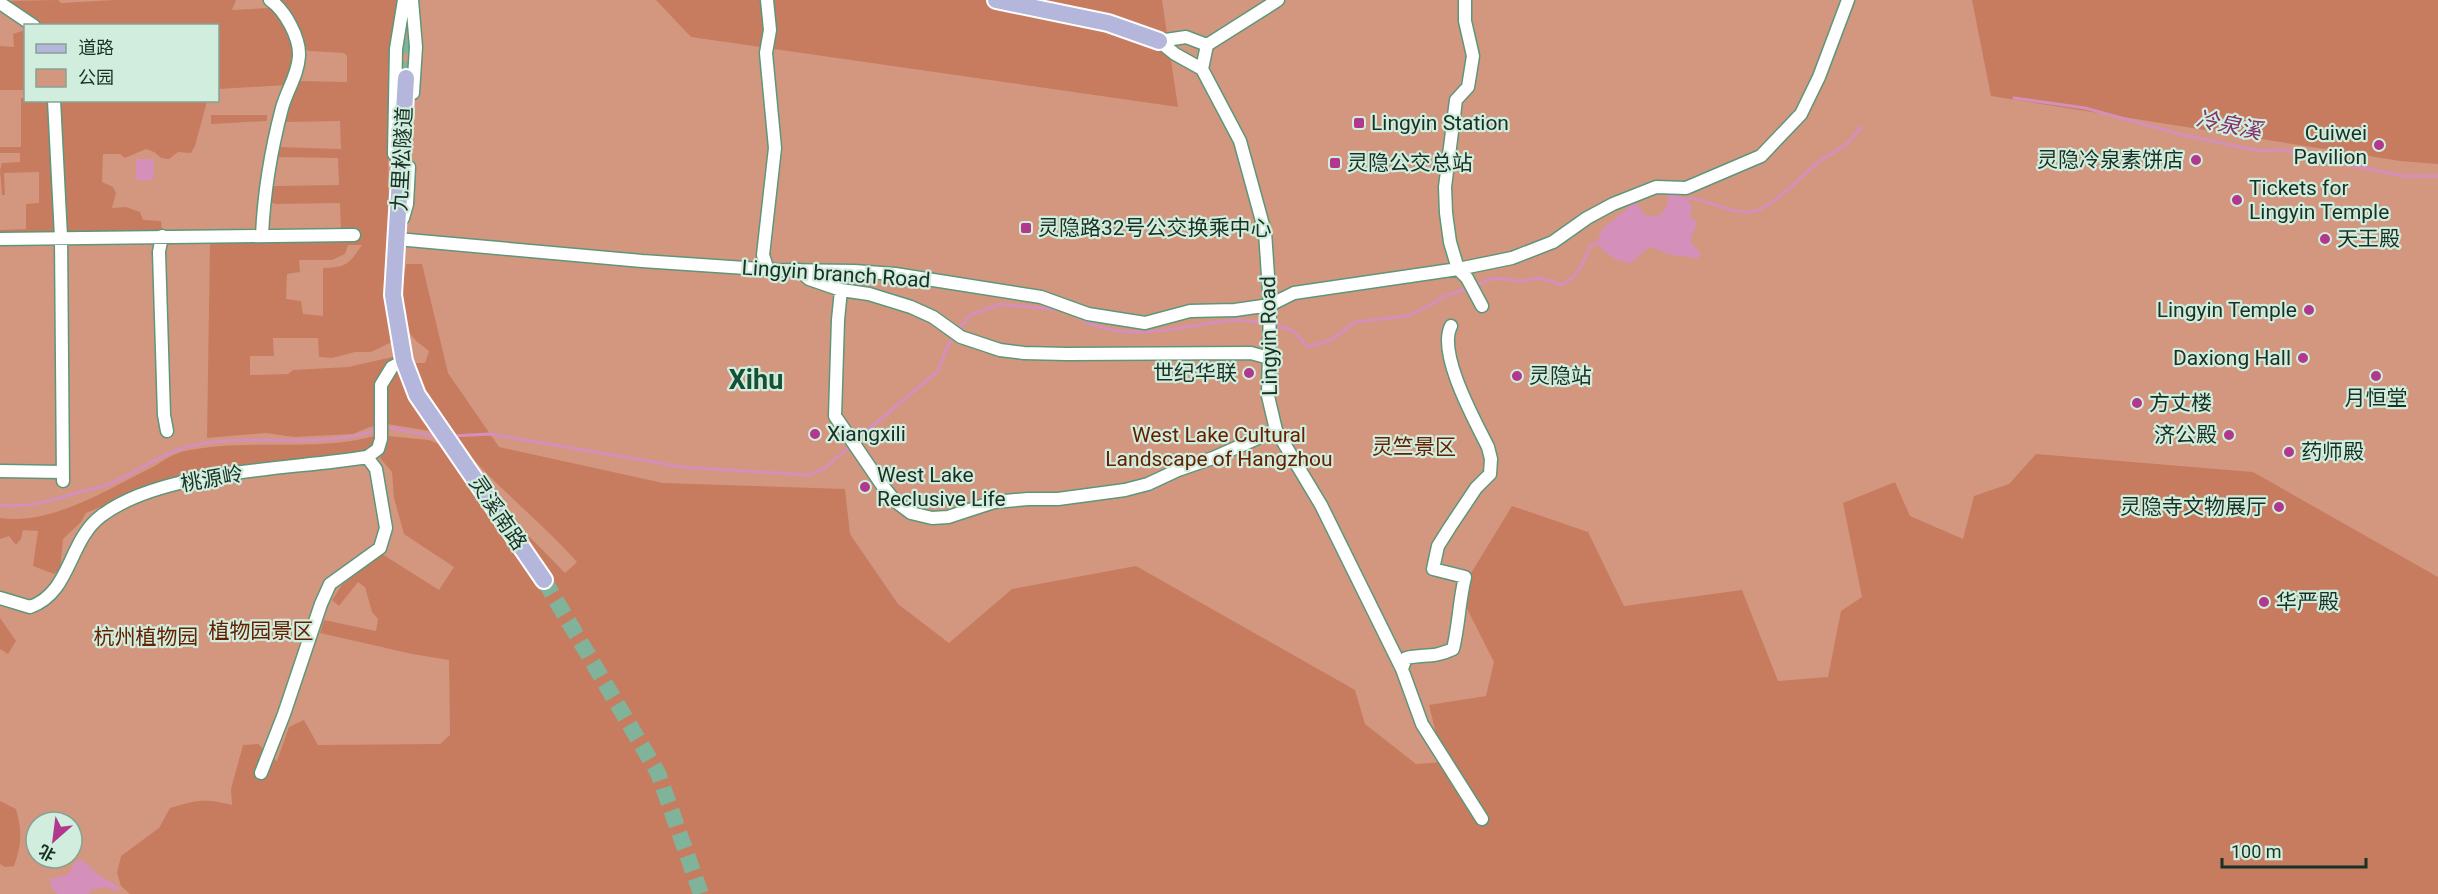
<svg xmlns="http://www.w3.org/2000/svg" width="2438" height="894" viewBox="0 0 2438 894" font-family="Roboto,'Noto Sans SC',sans-serif">
	<style>
		.green { fill: #d39780; fill-rule: evenodd }
		.forest { fill: #c77c60; fill-rule: evenodd }
		.water { fill: #d58fbb }
		.lines { fill: none; stroke-linecap: round; stroke-linejoin: round }
		.stream { stroke: #d58fbb; stroke-width: 3 }
		.major-tunnel { stroke: #80b399; stroke-width: 16; stroke-dasharray: 16 8; stroke-linecap: butt }
		.minor-casing { stroke: #5e9679; stroke-width: 15 }
		.major-casing { stroke: #fff; stroke-width: 20 }
		.minor { stroke: #fff; stroke-width: 12 }
		.major { stroke: #b5b6db; stroke-width: 16 }
		.poi-dot { fill: #b0388d; stroke: #d1eddd; stroke-width: 2 }
		.labels { text-anchor: middle; dominant-baseline: central; stroke-width: 4.5; stroke-linejoin: round; paint-order: stroke }
		.poi-label { font-size: 21px; fill: #193125; stroke: #d1eddd; text-anchor: start }
		.street-label { font-size: 21px; fill: #193125; stroke: #d1eddd }
		.park-label { font-size: 21px; fill: #642000; stroke: #d1eddd }
		.water-label { font-size: 22px; font-style: italic; fill: #83316a; stroke: #d1eddd }
		.district-label { font-size: 27px; font-weight: bold; fill: #155037; stroke: #d1eddd }
	</style>
	<rect width="100%" height="100%" fill="#9ad4b6"/>
	<path class="green" d="M0,0H2438V894H0ZM26,26H218V100H26ZM36,822H72V858H36Z"/>
	<path class="forest" d="M58,0L61,3L115,0H236L232,10L268,8L278,11C294,39 297,55 287,85L218,89V26L39,25L6,1Z
		M279,0H398L388,132L389,240L394,341L371,352H355L332,358L319,357L318,338H273L274,356H250V375L288,374L293,370L348,367L397,356L415,401L430,431L387,424L370,427L353,434L294,437L266,433L207,438L210,242L341,229L340,203L276,204L268,202L269,189L274,186L339,185L338,158L276,157L278,147L341,149L340,121L285,122L299,81L347,82V56L344,53L309,51L300,47L289,11ZM348,245H362C348,265 347,267 323,268V316L303,314L301,301L286,299L287,274L300,272L299,260H332L345,254Z
		M656,0H1162L1178,107L691,37Z
		M1972,0H2438V164L2400,161L1991,96Z
		M25,30V90H0V46L14,47L13,34Z
		M21,98H25L26,100L51,101L55,231L52,233L0,235V230L26,229V204L39,203V172L4,173L5,195H2L0,170L2,163L20,162V153H0V147H21Z
		M57,101H207L195,146L191,153L178,152L169,159L161,158L154,152L146,149L125,158L120,154H103L102,182L113,187L116,193L112,208L126,207L140,212L143,220L161,221L162,231L66,233Z
		M211,115H267V121L211,124Z
		M406,264H422L448,373L499,447L663,483L845,489L850,534L898,604L949,643L1012,589L1136,566L1355,690L1365,724L1416,764L1443,762L1429,705L1486,696L1494,662L1459,593L1512,506L1588,532L1624,606L1742,590L1778,681L1828,677L1841,611L1862,597L1843,503L1895,482L1910,516L1963,539L1974,496L2009,484L2036,454L2253,472L2438,577V894H130L121,886L117,873L121,856L159,828L170,808C195,800 206,798 232,805L231,789L243,745L258,744L277,761L289,727L304,720L318,745L440,744L450,735L449,660L412,654L320,633L324,620L376,631L378,619L372,612L365,587L358,582L339,606L332,600L342,585L382,554L439,590L454,567L404,534L394,498L392,472L380,458L389,436L429,440L439,444L565,573L577,562C520,498 441,449 414,363H425L429,351C423,346 415,341 411,335C396,316 402,285 406,264Z
		M375,436V444L362,452L216,469L156,484L86,513L81,522L63,539L60,570L54,574L33,566L38,531L23,530L21,539L16,545L9,536L0,539V518C52,525 104,491 149,469C159,464 170,455 181,452C245,437 312,453 375,436Z
		M0,618L16,641L8,654L0,649Z
		M0,801L16,809C22,830 22,845 14,866L5,867L0,864Z"/>
	<path class="water" d="M136,159H154L153,180H136Z
		M1669,193L1686,198L1692,207L1690,216L1697,223L1690,241L1701,254L1697,259C1688,256 1681,256 1673,255C1664,254 1658,248 1649,247L1631,263C1615,261 1607,255 1597,243L1602,229L1635,202L1646,216H1659L1667,206Z
		M77,860L84,861L96,873L119,887L117,891L105,887L91,890L89,894H58C53,890 50,886 50,879L68,874Z"/>
	<g class="lines">
		<path class="stream" d="M2014,98L2085,108L2183,135L2260,151L2283,150L2318,159L2403,176H2438
			M1686,198C1708,199 1727,213 1750,212C1770,211 1804,173 1821,160C1830,154 1841,149 1849,142C1853,138 1857,132 1861,127
			M1475,285L1495,278L1519,281L1541,278L1561,285C1578,277 1583,263 1590,246L1597,243
			M1076,316C1126,347 1181,325 1234,320C1245,320 1256,322 1266,323
			M1273,324L1293,331L1308,347L1331,340L1355,322L1408,316L1427,307L1443,297L1469,288
			M958,330L970,315L1001,304L1062,310
			M384,427L439,437
			M452,436L490,434L682,467L809,475L824,469L851,445
			M856,440L938,371L947,347L955,336
			M0,505C27,508 51,501 76,493C87,490 98,488 107,485C137,473 163,451 195,445C255,433 319,450 377,430"/>
		<path class="major-tunnel" d="M406,78L412,22
			M544,580L658,773L701,894"/>
		<defs>
			<path id="minor" d="M412,0L416,47L413,93
				M767,0L770,30L766,53L775,148L763,255L768,270
				M1465,0V21L1473,56L1468,87L1456,100L1445,187L1446,213L1450,242L1458,269L1467,278L1482,306
				M0,3L34,26
				M1159,41L1175,54L1202,69
				M1159,41L1186,37L1207,45
				M1207,45L1278,0
				M1202,69L1240,141L1265,232L1270,305L1268,396L1276,430L1321,505L1402,669L1422,724L1482,819
				M1202,69L1207,45
				M54,100L61,237L63,481
				M394,154L396,49L404,0
				M403,218L407,204L409,167
				M262,235C264,192 271,150 282,108C287,90 298,75 299,56C300,38 285,10 270,0
				M162,236L159,252L164,415L167,431
				M0,239L354,235
				M397,239L642,261L776,270L854,271L895,274L1041,297L1088,314L1145,323L1190,311L1235,310L1270,305L1294,293L1458,269L1512,258L1553,242L1587,218L1613,204L1656,187L1686,188L1761,156L1801,114L1819,77L1848,0
				M799,270L809,279L841,290L838,320L835,416L882,485L895,501L911,513L932,518L948,517L994,502L1028,499H1058L1125,490L1148,484L1178,470L1213,458L1276,430
				M841,290L869,294L911,307L933,317L961,337L1000,350L1024,353L1067,354L1251,353L1269,358
				M0,471L63,472
				M0,598L30,607C71,593 68,541 101,516C163,469 290,470 367,457L378,449L381,439V385L392,367L404,361
				M1402,669L1406,658C1424,654 1434,658 1453,649C1459,625 1459,601 1465,577L1433,569L1438,546L1450,527L1476,488L1490,474L1491,459L1488,447C1475,421 1437,353 1451,326
				M261,773L284,714L321,604L330,584L380,548L386,528L376,469L367,457"/>
			<path id="major" d="M996,0L1108,23L1159,41
				M406,78L393,295L404,361L417,395L544,580"/>
		</defs>
		<use href="#minor" class="minor-casing"/>
		<use href="#major" class="major-casing"/>
		<use href="#minor" class="minor"/>
		<use href="#major" class="major"/>
	</g>
	<g class="poi-dot">
		<rect x="1353" y="117" width="12" height="12" rx="3"/>
		<circle cx="2379" cy="145" r="6"/>
		<circle cx="2196" cy="160" r="6"/>
		<rect x="1329" y="157" width="12" height="12" rx="3"/>
		<circle cx="2237" cy="200" r="6"/>
		<rect x="1020" y="222" width="12" height="12" rx="3"/>
		<circle cx="2325" cy="239" r="6"/>
		<circle cx="2309" cy="310" r="6"/>
		<circle cx="2303" cy="358" r="6"/>
		<circle cx="1249" cy="373" r="6"/>
		<circle cx="1517" cy="376" r="6"/>
		<circle cx="2376" cy="376" r="6"/>
		<circle cx="2137" cy="403" r="6"/>
		<circle cx="815" cy="434" r="6"/>
		<circle cx="2229" cy="435" r="6"/>
		<circle cx="2289" cy="452" r="6"/>
		<circle cx="865" cy="487" r="6"/>
		<circle cx="2279" cy="507" r="6"/>
		<circle cx="2264" cy="602" r="6"/>
	</g>
	<g class="labels">
		<g class="poi-label">
			<text x="1371" y="123">Lingyin Station</text>
			<text x="2367" y="133" text-anchor="end">Cuiwei<tspan x="2367" dy="24">Pavilion</tspan></text>
			<text x="2184" y="160" text-anchor="end">灵隐冷泉素饼店</text>
			<text x="1347" y="163">灵隐公交总站</text>
			<text x="2249" y="188">Tickets for<tspan x="2249" dy="24">Lingyin Temple</tspan></text>
			<text x="1038" y="228">灵隐路32号公交换乘中心</text>
			<text x="2337" y="239">天王殿</text>
			<text x="2297" y="310" text-anchor="end">Lingyin Temple</text>
			<text x="2291" y="358" text-anchor="end">Daxiong Hall</text>
			<text x="1237" y="373" text-anchor="end">世纪华联</text>
			<text x="1529" y="376">灵隐站</text>
			<text x="2376" y="398" text-anchor="middle">月恒堂</text>
			<text x="2149" y="403">方丈楼</text>
			<text x="827" y="434">Xiangxili</text>
			<text x="2217" y="435" text-anchor="end">济公殿</text>
			<text x="2301" y="452">药师殿</text>
			<text x="877" y="475">West Lake<tspan x="877" dy="24">Reclusive Life</tspan></text>
			<text x="2267" y="507" text-anchor="end">灵隐寺文物展厅</text>
			<text x="2276" y="602">华严殿</text>
		</g>
		<g class="street-label">
			<text transform="translate(402 159) rotate(-87)">九里松隧道</text>
			<text transform="translate(836 274) rotate(4)">Lingyin branch Road</text>
			<text transform="translate(1269 336) rotate(-91)">Lingyin Road</text>
			<text transform="translate(212 479) rotate(-10)">桃源岭</text>
			<text transform="translate(498 513) rotate(56)">灵溪南路</text>
		</g>
		<g class="park-label">
			<text x="1219" y="435">West Lake Cultural<tspan x="1219" dy="24">Landscape of Hangzhou</tspan></text>
			<text x="1414" y="447">灵竺景区</text>
			<text x="261" y="631">植物园景区</text>
			<text x="146" y="637">杭州植物园</text>
		</g>
		<g class="water-label">
			<text transform="translate(2229 125) rotate(12)">冷泉溪</text>
		</g>
		<g class="district-label">
			<text x="756" y="380">Xihu</text>
		</g>
	</g>
	<rect x="24" y="24" width="195" height="78" fill="#d1eddd" stroke="#87a293" stroke-width="1.5"/>
	<rect x="36" y="44" width="30" height="9" fill="#b5b6db" stroke="#87a293" stroke-width="1.5"/>
	<text x="78" y="54" font-size="18" fill="#193125">道路</text>
	<rect x="36" y="69" width="30" height="18" fill="#d39780" stroke="#87a293" stroke-width="1.5"/>
	<text x="78" y="84" font-size="18" fill="#193125">公园</text>
	<g transform="translate(54 840) rotate(208)"><circle r="28" fill="#d1eddd" stroke="#87a293" stroke-width="1.5"/>
	<path d="M0-4.5L10 22L0 15L-10 22Z" fill="#b0388d"/>
	<text y="-9" font-size="16" font-weight="bold" text-anchor="middle" fill="#193125">北</text>
	</g>
	<path d="M2222 858v9h144v-9" fill="none" stroke="#193125" stroke-width="3"/>
	<text x="2231" y="858" font-size="18" fill="#193125" stroke="#d1eddd" stroke-width="4.5" paint-order="stroke">100 m</text>
</svg>
